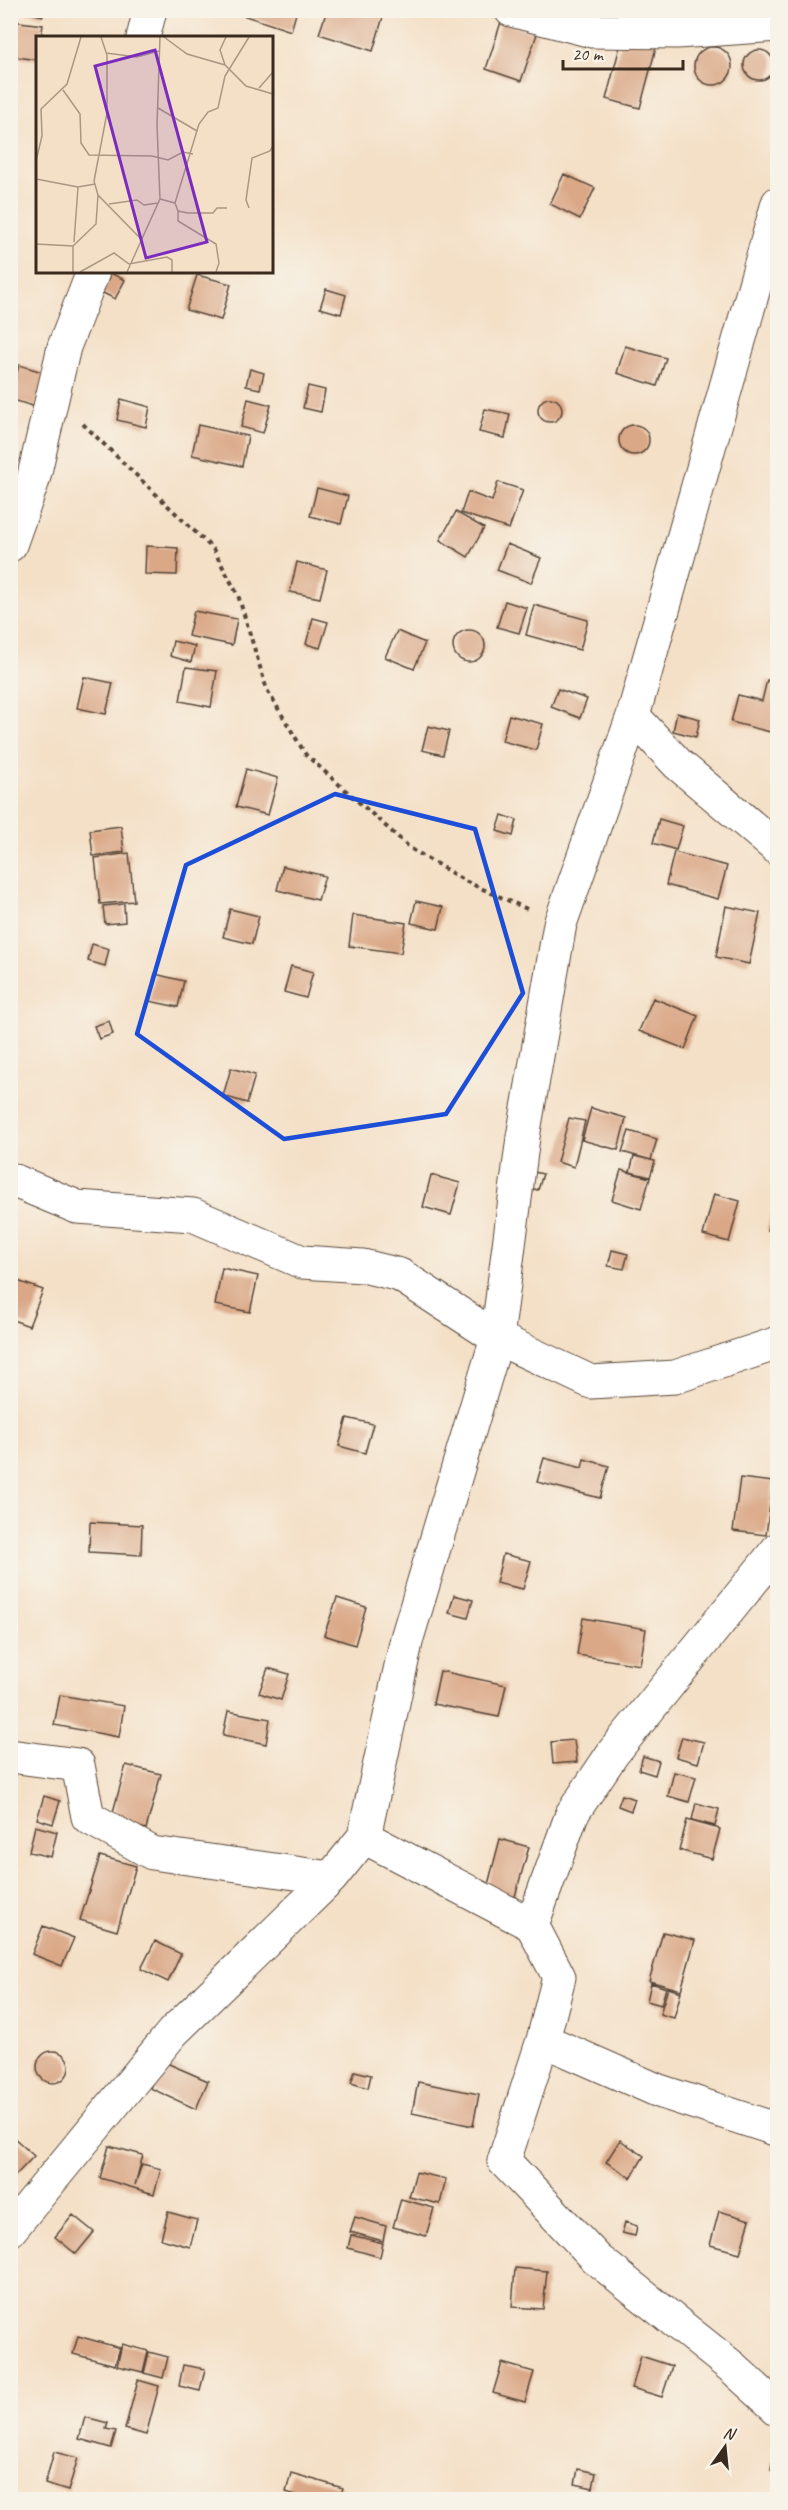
<svg xmlns="http://www.w3.org/2000/svg" width="788" height="2510" font-family="Caveat,sans-serif">
  <style>
    .building { fill: #daa887 }
    .lines { fill: none; stroke-linecap: round; stroke-linejoin: round }
    .minor-casing { stroke: #574537; stroke-width: 35 }
    .path { stroke: #574537; stroke-width: 4; stroke-dasharray: 4.5 4.5; stroke-linecap: butt }
    .minor { stroke: #fff; stroke-width: 33 }
    .marked { fill: none; stroke: #1d4ed8; stroke-width: 4.5; stroke-linejoin: round }
    .inset-road { fill: none; stroke: #aa9783; stroke-width: 1.5 }
    .view { fill: #7b2cbf; fill-opacity: 0.15; stroke: #7b2cbf; stroke-width: 3 }
    .inset-edge { fill: none; stroke: #3b2a1e; stroke-width: 3 }
  </style>
  <rect width="100%" height="100%" fill="#f7f3e8"/>
  <filter id="ink" filterUnits="userSpaceOnUse"><feTurbulence type="fractalNoise" baseFrequency=".0167" numOctaves="2"/><feDisplacementMap in="SourceGraphic" scale="12" xChannelSelector="R" yChannelSelector="G"/><feConvolveMatrix kernelMatrix="1 2 1 2 8 2 1 2 1" color-interpolation-filters="sRGB"/></filter>
  <filter id="wash" filterUnits="userSpaceOnUse"><feTurbulence type="fractalNoise" baseFrequency=".008" numOctaves="4" result="noise"/><feDisplacementMap in="SourceGraphic" scale="24" xChannelSelector="R" yChannelSelector="G"/><feGaussianBlur stdDeviation="1.35" result="paint"/><feColorMatrix in="noise" values="0 0 0 0 0 0 0 0 0 0 0 0 0 0 0 0 0 1.4 0 .05"/><feComposite in="paint" operator="in"/></filter>
  <g filter="url(#wash)">
    <rect width="100%" height="100%" fill="#f4e0c7"/>
    <g id="blocks">
      <path class="building" d="M 19,10 L 44,10 L 43,16 Z
        M 227,10 L 297,10 L 291,31 Z
        M 327,10 L 355,14 L 356,10 L 385,10 L 373,51 L 319,34 Z
        M 11,21 L 43,25 L 41,38 L 38,38 L 37,60 L 10,56 Z
        M 501,22 L 537,34 L 521,81 L 486,69 Z
        M 623,35 L 657,44 L 640,108 L 606,99 Z
        M694 66a19 19 0 1 1 38 0a19 19 0 1 1-38 0Z
        M744 65a15 15 0 1 1 30 0a15 15 0 1 1-30 0Z
        M 564,174 L 595,188 L 580,219 L 550,204 Z
        M 108,272 L 125,280 L 115,299 L 97,290 Z
        M 197,275 L 231,284 L 221,320 L 186,310 Z
        M 326,289 L 346,295 L 341,314 L 320,308 Z
        M 625,346 L 666,358 L 657,386 L 617,373 Z
        M 19,365 L 46,373 L 36,407 L 10,399 Z
        M 250,369 L 264,373 L 260,389 L 246,386 Z
        M 308,386 L 325,390 L 321,412 L 303,408 Z
        M538 410a12 12 0 1 1 24 0a12 12 0 1 1-24 0Z
        M 121,399 L 150,407 L 146,427 L 117,420 Z
        M 248,399 L 271,405 L 263,433 L 241,427 Z
        M 485,409 L 510,414 L 505,438 L 479,432 Z
        M 198,425 L 248,436 L 242,466 L 192,455 Z
        M619 440a15 15 0 1 1 30 0a15 15 0 1 1-30 0Z
        M 498,482 L 523,490 L 509,529 L 461,513 L 468,492 L 492,501 Z
        M 317,488 L 348,496 L 341,524 L 310,516 Z
        M 456,512 L 484,528 L 468,557 L 440,540 Z
        M 507,544 L 541,558 L 531,583 L 497,570 Z
        M 146,546 L 178,548 L 177,575 L 145,574 Z
        M 297,562 L 327,570 L 320,598 L 290,592 Z
        M 505,601 L 527,608 L 519,633 L 497,627 Z
        M 534,605 L 588,620 L 580,650 L 526,635 Z
        M 194,611 L 237,619 L 232,645 L 188,636 Z
        M 313,618 L 328,622 L 320,648 L 306,644 Z
        M453 646a16 16 0 1 1 32 0a16 16 0 1 1-32 0Z
        M 397,631 L 425,643 L 414,669 L 385,657 Z
        M 173,641 L 195,646 L 191,662 L 170,656 Z
        M 186,667 L 217,671 L 211,707 L 180,701 Z
        M 84,677 L 113,683 L 106,714 L 77,708 Z
        M 767,680 L 778,683 L 778,734 L 731,722 L 738,695 L 762,701 Z
        M 558,689 L 587,699 L 580,718 L 551,707 Z
        M 677,713 L 700,719 L 696,737 L 673,731 Z
        M 509,715 L 543,724 L 536,750 L 502,741 Z
        M 428,726 L 449,731 L 443,755 L 422,750 Z
        M 246,769 L 278,778 L 268,815 L 236,807 Z
        M 502,815 L 517,820 L 513,836 L 497,831 Z
        M 659,819 L 683,826 L 676,850 L 653,843 Z
        M 121,826 L 124,852 L 93,856 L 90,830 Z
        M 674,852 L 727,866 L 718,899 L 666,885 Z
        M 129,853 L 134,901 L 100,904 L 95,858 Z
        M 283,866 L 325,876 L 318,900 L 277,890 Z
        M 416,901 L 443,907 L 438,929 L 411,923 Z
        M 124,904 L 125,922 L 105,924 L 103,906 Z
        M 726,906 L 760,913 L 749,964 L 716,957 Z
        M 230,909 L 259,916 L 252,944 L 223,937 Z
        M 353,915 L 406,923 L 401,953 L 349,946 Z
        M 92,944 L 109,949 L 105,966 L 88,961 Z
        M 291,966 L 313,972 L 306,998 L 284,992 Z
        M 155,974 L 184,981 L 178,1007 L 149,1001 Z
        M 653,998 L 698,1016 L 685,1049 L 639,1031 Z
        M 109,1021 L 113,1034 L 99,1039 L 94,1026 Z
        M 231,1068 L 255,1075 L 247,1103 L 223,1096 Z
        M 591,1108 L 626,1118 L 618,1150 L 582,1140 Z
        M 569,1118 L 585,1121 L 574,1167 L 557,1162 Z
        M 629,1131 L 657,1139 L 651,1160 L 622,1152 Z
        M 634,1156 L 655,1161 L 650,1177 L 630,1172 Z
        M 621,1170 L 650,1178 L 641,1209 L 612,1200 Z
        M 530,1171 L 543,1174 L 538,1190 L 526,1187 Z
        M 431,1175 L 460,1183 L 451,1215 L 423,1207 Z
        M 714,1194 L 740,1201 L 729,1242 L 703,1235 Z
        M 773,1208 L 778,1210 L 778,1232 L 767,1230 Z
        M 612,1250 L 628,1254 L 624,1269 L 608,1266 Z
        M 222,1268 L 258,1276 L 250,1312 L 215,1305 Z
        M 15,1280 L 43,1290 L 29,1326 L 10,1319 L 10,1292 Z
        M 347,1418 L 373,1424 L 365,1453 L 339,1446 Z
        M 544,1458 L 582,1468 L 584,1459 L 609,1466 L 600,1498 L 537,1482 Z
        M 740,1478 L 773,1482 L 766,1535 L 733,1531 Z
        M 90,1522 L 142,1525 L 141,1555 L 89,1552 Z
        M 503,1554 L 531,1561 L 523,1589 L 496,1583 Z
        M 454,1595 L 473,1600 L 468,1618 L 449,1613 Z
        M 337,1598 L 366,1607 L 355,1645 L 324,1635 Z
        M 583,1618 L 646,1629 L 640,1665 L 577,1655 Z
        M 268,1668 L 289,1674 L 281,1700 L 259,1693 Z
        M 440,1671 L 506,1685 L 499,1717 L 433,1704 Z
        M 60,1695 L 124,1706 L 119,1737 L 54,1725 Z
        M 228,1711 L 270,1719 L 266,1744 L 223,1735 Z
        M 682,1737 L 704,1742 L 698,1763 L 676,1757 Z
        M 574,1740 L 577,1762 L 553,1764 L 551,1742 Z
        M 643,1756 L 659,1761 L 655,1775 L 639,1770 Z
        M 126,1765 L 161,1774 L 146,1829 L 111,1819 Z
        M 674,1772 L 696,1777 L 689,1802 L 668,1796 Z
        M 622,1795 L 635,1799 L 631,1811 L 618,1806 Z
        M 44,1796 L 60,1801 L 53,1824 L 37,1819 Z
        M 696,1803 L 719,1809 L 715,1826 L 692,1820 Z
        M 687,1820 L 720,1829 L 712,1859 L 679,1850 Z
        M 35,1826 L 57,1832 L 51,1857 L 29,1852 Z
        M 500,1839 L 529,1847 L 514,1900 L 486,1892 Z
        M 100,1856 L 136,1866 L 117,1931 L 80,1920 Z
        M 43,1926 L 74,1938 L 62,1966 L 32,1954 Z
        M 663,1932 L 695,1940 L 681,1990 L 649,1981 Z
        M 155,1941 L 181,1954 L 168,1982 L 141,1969 Z
        M 651,1983 L 666,1988 L 661,2005 L 647,2001 Z
        M 668,1988 L 681,1992 L 674,2018 L 660,2014 Z
        M37 2067a16 16 0 1 1 32 0a16 16 0 1 1-32 0Z
        M 162,2061 L 208,2081 L 196,2109 L 150,2088 Z
        M 355,2071 L 371,2075 L 368,2088 L 351,2083 Z
        M 418,2082 L 479,2094 L 473,2126 L 412,2113 Z
        M 10,2134 L 34,2156 L 13,2178 L 10,2175 Z
        M 620,2140 L 644,2156 L 631,2178 L 606,2162 Z
        M 109,2146 L 143,2155 L 135,2185 L 142,2164 L 161,2169 L 154,2194 L 100,2178 Z
        M 416,2172 L 446,2179 L 440,2204 L 409,2197 Z
        M 401,2199 L 434,2208 L 426,2236 L 393,2227 Z
        M 719,2211 L 750,2220 L 740,2253 L 710,2245 Z
        M 168,2212 L 197,2220 L 190,2247 L 161,2239 Z
        M 73,2215 L 94,2232 L 76,2254 L 55,2237 Z
        M 355,2217 L 386,2226 L 383,2241 L 350,2232 Z
        M 625,2222 L 637,2226 L 635,2236 L 622,2233 Z
        M 351,2235 L 383,2243 L 380,2257 L 348,2248 Z
        M 515,2268 L 547,2271 L 543,2309 L 512,2307 Z
        M 78,2336 L 120,2348 L 115,2365 L 73,2354 Z
        M 122,2344 L 148,2351 L 143,2372 L 117,2366 Z
        M 149,2352 L 168,2357 L 163,2378 L 144,2373 Z
        M 641,2356 L 672,2366 L 662,2397 L 632,2388 Z
        M 502,2363 L 534,2372 L 525,2402 L 493,2393 Z
        M 183,2365 L 205,2369 L 200,2391 L 179,2386 Z
        M 138,2380 L 159,2386 L 146,2435 L 125,2429 Z
        M 85,2417 L 108,2423 L 106,2429 L 116,2431 L 111,2448 L 79,2439 Z
        M 776,2444 L 778,2444 L 778,2471 L 771,2470 Z
        M 54,2452 L 78,2458 L 68,2491 L 45,2484 Z
        M 578,2469 L 596,2473 L 593,2488 L 575,2484 Z
        M 291,2473 L 343,2488 L 339,2500 L 311,2500 L 286,2492 Z"/>
    </g>
  </g>
  <g filter="url(#ink)">
    <use href="#blocks" fill-opacity="0" stroke="#574537" stroke-width="1.5"/>
    <g class="lines">
      <g class="minor-casing">
        <path id="minor" d="M 511,10 L 592,31 L 677,32 L 778,25
          M 143,38 L 150,10
          M 10,545 L 33,480 L 64,347 L 93,272
          M 633,716 L 678,764 L 778,849
          M 10,1179 L 77,1207 L 193,1215 L 302,1262 L 363,1266 L 400,1275 L 497,1338 L 591,1382 L 675,1377 L 778,1343
          M 10,1756 L 78,1765 L 88,1817 L 152,1853 L 331,1878
          M 364,1837 L 407,1638 L 497,1338 L 523,1137 L 560,924 L 633,716 L 778,203
          M 532,1925 L 559,1977 L 543,2040 L 659,2091 L 778,2130
          M 543,2040 L 504,2161 L 598,2260 L 732,2367 L 778,2409
          M 10,2230 L 173,2032 L 331,1878 L 364,1837 L 532,1925 L 572,1814 L 613,1753 L 778,1549"/>
      </g>
      <path class="path" d="M 83,424 L 213,549 L 238,595 L 267,690 L 306,755 L 410,848 L 465,881 L 527,909"/>
      <use href="#minor" class="minor"/>
    </g>
  </g>
  <path class="marked" d="M 335,794 L 475,829 L 523,993 L 446,1114 L 284,1139 L 137,1034 L 186,865 Z"/>
  <g transform="translate(36 36)">
    <rect width="237" height="237" fill="#f4e0c7"/>
    <path class="inset-road" d="M 65,1 L 71,19 L 71,77 L 58,145 L 62,159 L 104,202M 124,1 L 121,89 L 124,163M 128,1 L 151,18 L 189,29 L 210,50 L 237,58M 70,17 L 101,21 L 123,15M 189,29 L 184,14 L 190,1M 223,52 L 237,36M 27,54 L 44,78 L 45,107 L 53,119 L 116,120 L 132,124 L 147,116 L 157,118M 122,72 L 161,95M 0,125 L 6,100 L 5,73 L 31,48 L 45,1M 0,143 L 42,151 L 59,148M 139,167 L 142,175 L 152,177 L 177,177 L 181,172 L 191,172M 73,168 L 101,164 L 108,169 L 122,167M 213,172 L 210,164 L 216,122 L 234,115 L 237,110M 142,175 L 142,185 L 180,208 L 183,227 L 180,236M 38,206 L 42,151M 0,208 L 37,210 L 37,236M 37,210 L 60,188 L 62,159M 44,236 L 78,217 L 93,228 L 131,221 L 136,224 L 136,236M 91,236 L 124,163 L 139,167 L 163,88 L 172,76 L 182,72 L 189,40 L 213,1"/>
    <path class="view" d="M 119,14 L 171,206 L 110,222 L 59,30 Z"/>
    <rect width="237" height="237" class="inset-edge"/>
  </g>
  <rect width="788" height="2510" fill="none" stroke="#f7f3e8" stroke-width="36"/>
  <g transform="translate(725 2447) rotate(15)" stroke="#f7f3e8" stroke-width="4.5" paint-order="stroke">
  <path d="M0-4.5L10 22L0 15L-10 22Z" fill="#3b2a1e"/>
  <text y="-9" font-size="16" font-weight="bold" text-anchor="middle" fill="#3b2a1e">N</text>
  </g>
  <path d="M563 60v9h120v-9" fill="none" stroke="#3b2a1e" stroke-width="3"/>
  <text x="572" y="60" font-size="18" fill="#3b2a1e" stroke="#f7f3e8" stroke-width="4.5" paint-order="stroke">20 m</text>
</svg>
